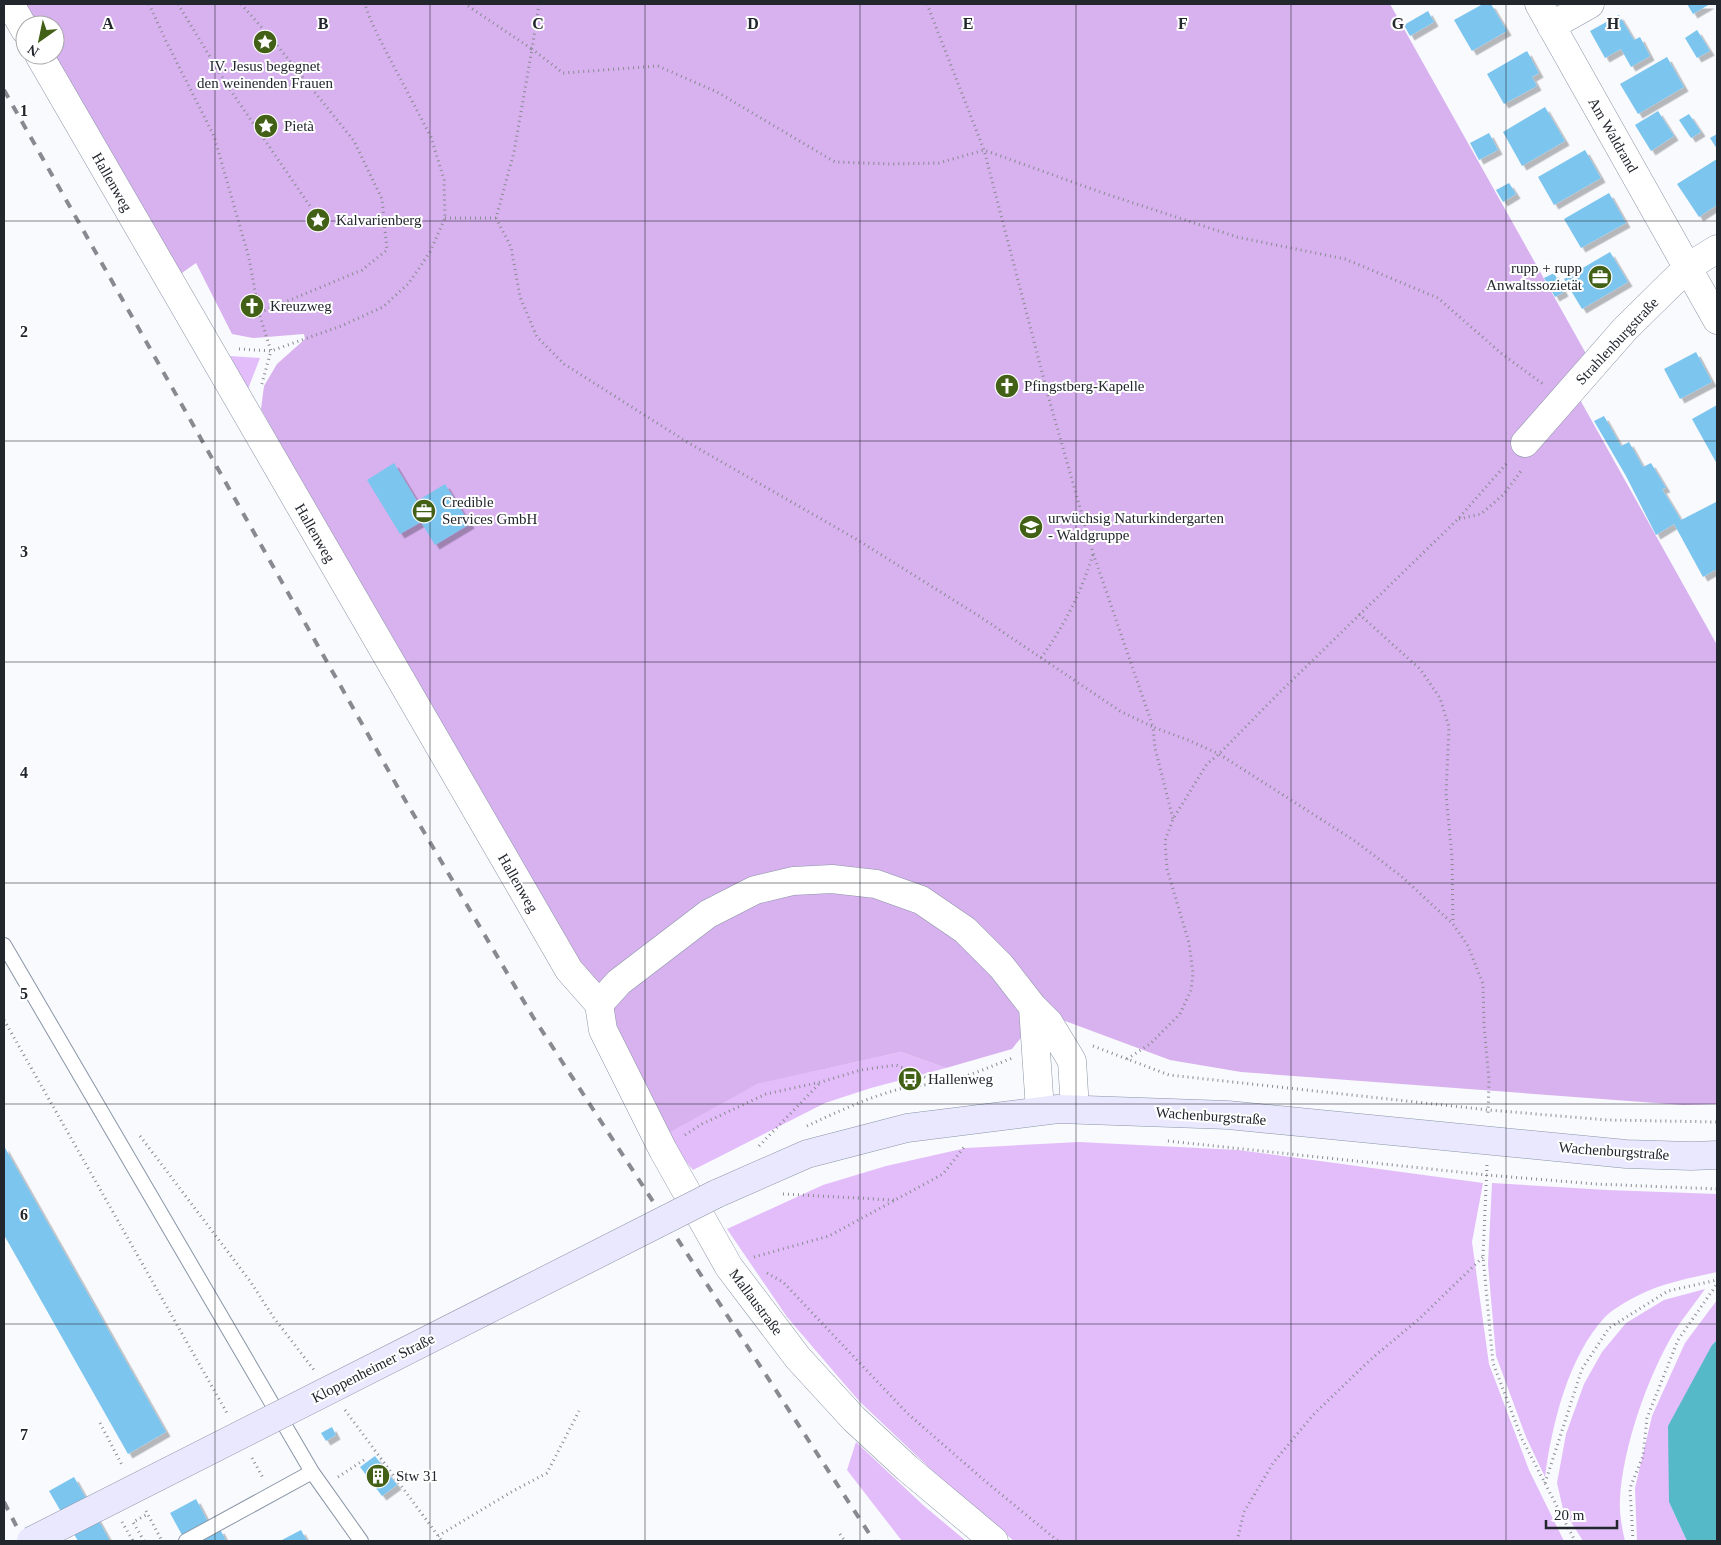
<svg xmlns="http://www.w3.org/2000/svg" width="1721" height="1545" font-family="'Times New Roman',serif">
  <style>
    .green { fill: #e3bdfa }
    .forest { fill: #d8b1ef }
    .water { fill: #56b9c8 }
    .building { fill: #7cc5ef; filter: url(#shadow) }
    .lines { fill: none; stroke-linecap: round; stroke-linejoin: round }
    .service-casing { stroke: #8a95a6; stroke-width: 16 }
    .minor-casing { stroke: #8a95a6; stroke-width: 29 }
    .tertiary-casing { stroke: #8a95a6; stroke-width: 29 }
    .secondary-casing { stroke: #8a95a6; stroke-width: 29 }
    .path { stroke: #888b91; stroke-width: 3; stroke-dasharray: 1 4; stroke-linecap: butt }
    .service { stroke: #fff; stroke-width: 14 }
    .minor { stroke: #fff; stroke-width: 28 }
    .tertiary { stroke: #fff; stroke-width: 28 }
    .secondary { stroke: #e9e8fe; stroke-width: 28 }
    .rail { stroke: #878a90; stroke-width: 4; stroke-dasharray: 9 9; stroke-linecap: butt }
    .secondary-bridge-casing { stroke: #8a95a6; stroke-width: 29; stroke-linecap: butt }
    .secondary-bridge { stroke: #e9e8fe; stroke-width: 28 }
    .grid { fill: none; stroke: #22262d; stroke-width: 1; stroke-opacity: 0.55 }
    .labels { text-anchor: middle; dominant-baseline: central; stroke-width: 4; stroke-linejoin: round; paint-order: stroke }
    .poi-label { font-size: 15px; fill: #22262d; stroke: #fff; text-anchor: start }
    .street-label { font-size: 15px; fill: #22262d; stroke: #fff }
    .grid-label { font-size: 16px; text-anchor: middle; font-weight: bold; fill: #22262d; stroke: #fff; stroke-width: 4; stroke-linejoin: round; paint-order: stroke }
  </style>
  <defs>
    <filter id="shadow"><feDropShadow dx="4.5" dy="4.5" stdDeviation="0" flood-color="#0004"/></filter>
  </defs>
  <rect width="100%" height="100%" fill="#f8fafe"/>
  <path class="green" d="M 230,356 L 260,358 L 248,389 Z
    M 901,1052 L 946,1068 L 871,1088 L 825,1103 L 693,1170 L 664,1136 L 756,1084 Z
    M 1079,1142 L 1238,1150 L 1483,1183 L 1472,1242 L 1489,1364 L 1529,1470 L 1564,1541 L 1014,1541 L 959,1496 L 859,1401 L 787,1317 L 727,1229 L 823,1185 L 886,1166 L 966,1148 Z
    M 1492,1183 L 1607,1190 L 1717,1194 L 1717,1272 C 1690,1278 1662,1283 1637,1296 C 1627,1301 1613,1309 1605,1317 C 1568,1357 1552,1424 1545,1477 L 1526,1437 L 1496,1356 L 1488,1264 Z
    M 1705,1289 C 1696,1302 1685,1315 1676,1329 C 1648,1375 1623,1446 1620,1499 C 1619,1512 1622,1529 1625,1541 L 1583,1541 L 1563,1509 L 1557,1483 L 1566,1434 L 1584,1384 L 1602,1352 L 1626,1323 L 1664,1300 Z
    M 1717,1300 L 1717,1340 L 1712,1345 L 1669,1502 L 1687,1541 L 1637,1541 L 1635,1488 L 1652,1416 L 1685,1343 Z
    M 856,1442 L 923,1505 L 966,1541 L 902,1541 L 847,1470 Z"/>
  <path class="forest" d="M 21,4 L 1390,4 L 1589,359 L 1569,380 L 1717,645 L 1717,1104 L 1683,1105 L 1241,1072 L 1170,1060 L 1041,1012 L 1012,1049 L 946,1068 L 901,1052 L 757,1084 L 664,1136 L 261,409 L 264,386 L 277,364 L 305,339 L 304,334 L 253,338 L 232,334 L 196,263 L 179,275 L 51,55 L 55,55 L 55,25 L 33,25 Z"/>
  <path class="water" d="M 1717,1340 L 1717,1541 L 1687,1541 L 1669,1502 L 1668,1426 L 1712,1345 Z"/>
  <path class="building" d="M 1483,4 L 1491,4 L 1507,31 L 1472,51 L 1454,20 Z
    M 1687,4 L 1710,4 L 1693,14 Z
    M 1428,11 L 1434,22 L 1410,36 L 1404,25 Z
    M 1619,15 L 1634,40 L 1640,37 L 1650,56 L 1631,67 L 1621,49 L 1605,58 L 1590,31 Z
    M 1697,30 L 1710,51 L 1697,58 L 1685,38 Z
    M 1527,51 L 1539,73 L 1532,77 L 1537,86 L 1504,104 L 1487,74 Z
    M 1667,57 L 1684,87 L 1638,114 L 1620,84 Z
    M 1545,107 L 1565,141 L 1522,166 L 1503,132 Z
    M 1658,111 L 1674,136 L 1651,151 L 1635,125 Z
    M 1689,114 L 1701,132 L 1691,138 L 1679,120 Z
    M 1489,133 L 1498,150 L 1479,160 L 1470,143 Z
    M 1717,134 L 1717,149 L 1710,138 Z
    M 1585,150 L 1601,178 L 1554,205 L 1538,177 Z
    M 1717,159 L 1717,205 L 1699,217 L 1677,184 Z
    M 1509,183 L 1516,194 L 1503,202 L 1496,190 Z
    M 1609,193 L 1626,223 L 1581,248 L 1564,219 Z
    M 1610,252 L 1628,282 L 1582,309 L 1564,279 Z
    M 1554,273 L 1564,292 L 1555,297 L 1544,278 Z
    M 1696,352 L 1712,382 L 1680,399 L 1664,369 Z
    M 1012,381 L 1014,387 L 1004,392 L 1001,390 L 1000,388 L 1001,385 Z
    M 1717,405 L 1717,464 L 1692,419 Z
    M 1604,416 L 1621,446 L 1629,442 L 1643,467 L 1651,463 L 1666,488 L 1662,489 L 1681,520 L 1716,502 L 1717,504 L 1717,569 L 1703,577 L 1674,524 L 1656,535 L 1626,476 L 1594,421 Z
    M 394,463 L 417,501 L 445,484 L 470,524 L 435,545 L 421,522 L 400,534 L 367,480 Z
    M 4,1146 L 166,1432 L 128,1454 L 4,1235 Z
    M 332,1427 L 336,1435 L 326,1441 L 321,1433 Z
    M 375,1456 L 397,1485 L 382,1496 L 360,1467 Z
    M 74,1477 L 110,1541 L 78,1541 L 49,1491 Z
    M 196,1499 L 208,1522 L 182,1535 L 170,1513 Z
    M 220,1529 L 226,1541 L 198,1541 Z
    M 301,1530 L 307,1541 L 280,1541 Z"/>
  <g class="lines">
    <g class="service-casing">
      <path id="service" d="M 4,945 L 312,1472 L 361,1541
        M 186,1541 L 312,1472"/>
    </g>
    <g class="minor-casing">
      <path id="minor" d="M 10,4 L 25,30
        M 1539,4 L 1717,320
        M 1551,26 L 1590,4
        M 39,55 L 569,970 L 599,1004
        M 1525,443 L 1625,329 L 1688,267 L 1717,249"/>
    </g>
    <g class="tertiary-casing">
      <path id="tertiary" d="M 1033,1007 L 1040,1110
        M 994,1541 L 907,1468 L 854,1419 L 798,1358 L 729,1267 L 663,1150 L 603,1030 L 599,1004 L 619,982 L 708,914 L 755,890 L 793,881 L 832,879 L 876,884 L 921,900 L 965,930 L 1001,966 L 1033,1007 L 1049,1023 L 1072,1061 L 1075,1109"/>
    </g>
    <g class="secondary-casing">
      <path id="secondary" d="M 716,1194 L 807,1154 L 907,1128 L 1058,1109 L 1228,1115 L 1626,1154 L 1691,1156 L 1717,1155"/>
    </g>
    <path class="path" d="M 149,4 L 166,41 L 214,136 L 249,258 L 259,313
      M 178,4 L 229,88 L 312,209
      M 241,4 L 272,39 L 354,141 L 382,199 L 387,250 L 362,270 L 259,313 L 271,351 L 261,387
      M 539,4 L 532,49 L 563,73 L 658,66 L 717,92 L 835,162 L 891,164 L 939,163 L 984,150 L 1103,193 L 1237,237 L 1345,259 L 1438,298 L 1502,354 L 1543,384
      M 927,4 L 984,150 L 1049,399 L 1093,553 L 1153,727 L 1188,740 L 1219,754 L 1355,841 L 1401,876 L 1453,924 L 1468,946 L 1483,984 L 1484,1025 L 1489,1080 L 1488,1114
      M 445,218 L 496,218 L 514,152 L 532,49 L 465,4
      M 496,218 L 511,247 L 520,297 L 537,337 L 564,364 L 687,442 L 856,539 L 979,616 L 1120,711 L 1153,727 L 1155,748 L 1173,819
      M 239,349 L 271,351 L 341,326 L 383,307 L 409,283 L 430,252 L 445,218 L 444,180 L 431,137 L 379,38 L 369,16 L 365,4
      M 1459,519 L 1481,514 L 1504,494 L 1521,471 L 1522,468
      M 1359,614 L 1420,669 L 1440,698 L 1449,727 L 1446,794 L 1452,858 L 1453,924
      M 1041,658 C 1064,626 1081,593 1093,554
      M 4,1020 L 227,1413
      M 1093,1046 L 1169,1075 L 1489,1110 L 1607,1120 L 1717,1122
      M 1127,1059 L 1150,1044 L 1180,1014 L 1191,990 L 1193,973 L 1189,943 L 1167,869 L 1165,841 L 1173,819 L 1207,764 L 1219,754 L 1277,695 L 1458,519 L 1508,462
      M 807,1126 C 839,1111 873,1095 908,1087 C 918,1085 929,1085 939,1083 C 964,1078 988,1068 1012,1058
      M 685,1135 L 702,1124 L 766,1094 L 821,1082 L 861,1070 L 896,1065 L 939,1083
      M 140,1136 L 250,1281 L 274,1318 L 314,1370
      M 1168,1141 L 1487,1175 L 1596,1184 L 1717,1189
      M 759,1146 L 821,1082
      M 1487,1165 L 1483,1256 L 1493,1363 L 1522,1439 L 1575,1541
      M 783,1194 L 894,1200
      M 754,1257 L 829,1236 L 943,1174 L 965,1146
      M 767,1273 L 783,1282 L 907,1413 L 985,1481 L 1058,1541
      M 345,1410 L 442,1541
      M 100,1423 L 122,1465
      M 252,1458 L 263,1478
      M 338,1477 L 367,1458
      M 1545,1483 L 1582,1369 L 1609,1328 L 1668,1291 L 1717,1280
      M 146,1511 L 162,1541
      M 122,1522 L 133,1541
      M 840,1534 L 845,1541
      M 438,1536 L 513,1491 L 547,1473 L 579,1411
      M 144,1541 L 133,1522 L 148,1514
      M 1237,1541 L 1244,1512 L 1273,1463 L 1313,1415 L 1370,1360 L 1419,1319 L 1483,1257
      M 1633,1541 L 1630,1488 L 1643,1456 L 1647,1418 L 1678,1340 L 1717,1284"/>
    <use href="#service" class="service"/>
    <use href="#minor" class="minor"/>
    <use href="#tertiary" class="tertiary"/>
    <use href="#secondary" class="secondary"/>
    <path class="rail" d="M 4,90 L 405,800 L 533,1017 L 874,1541
      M 4,1502 L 24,1541"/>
    <g class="secondary-bridge-casing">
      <path id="secondary-bridge" d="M 31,1541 L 716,1194"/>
    </g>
    <use href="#secondary-bridge" class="secondary-bridge"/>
  </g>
  <path class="grid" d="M 215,4 L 215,1541M 430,4 L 430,1541M 645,4 L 645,1541M 860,4 L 860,1541M 1076,4 L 1076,1541M 1291,4 L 1291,1541M 1506,4 L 1506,1541M 4,221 L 1717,221M 4,441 L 1717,441M 4,662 L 1717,662M 4,883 L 1717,883M 4,1104 L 1717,1104M 4,1324 L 1717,1324"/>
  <defs>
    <g id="sight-disc" transform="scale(1.25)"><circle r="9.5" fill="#426116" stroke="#fff"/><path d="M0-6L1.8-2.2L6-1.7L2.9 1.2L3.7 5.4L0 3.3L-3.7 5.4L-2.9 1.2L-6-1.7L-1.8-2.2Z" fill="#fff"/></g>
    <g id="office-disc" transform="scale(1.25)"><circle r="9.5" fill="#426116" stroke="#fff"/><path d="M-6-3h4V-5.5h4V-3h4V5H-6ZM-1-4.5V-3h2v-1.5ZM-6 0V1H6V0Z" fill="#fff"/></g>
    <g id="church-disc" transform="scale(1.25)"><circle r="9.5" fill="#426116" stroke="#fff"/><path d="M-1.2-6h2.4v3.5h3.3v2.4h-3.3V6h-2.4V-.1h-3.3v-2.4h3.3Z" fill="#fff"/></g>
    <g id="school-disc" transform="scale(1.25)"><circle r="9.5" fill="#426116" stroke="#fff"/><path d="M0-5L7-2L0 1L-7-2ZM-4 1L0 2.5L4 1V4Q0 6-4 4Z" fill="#fff"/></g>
    <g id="bus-disc" transform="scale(1.25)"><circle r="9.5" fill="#426116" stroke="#fff"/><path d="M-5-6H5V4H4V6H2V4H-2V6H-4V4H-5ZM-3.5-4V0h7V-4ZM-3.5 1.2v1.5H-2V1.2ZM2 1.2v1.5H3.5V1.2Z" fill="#fff"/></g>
    <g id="building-disc" transform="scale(1.25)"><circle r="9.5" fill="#426116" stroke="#fff"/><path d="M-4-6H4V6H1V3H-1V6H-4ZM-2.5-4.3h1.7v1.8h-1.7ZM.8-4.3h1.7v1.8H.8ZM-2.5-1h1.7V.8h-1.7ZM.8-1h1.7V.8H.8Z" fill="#fff"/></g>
  </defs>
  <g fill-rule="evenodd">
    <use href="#sight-disc" x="265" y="42"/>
    <use href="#sight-disc" x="266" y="126"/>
    <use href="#sight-disc" x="318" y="220"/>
    <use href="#office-disc" x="1600" y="277"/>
    <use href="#church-disc" x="252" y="306"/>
    <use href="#church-disc" x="1007" y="386"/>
    <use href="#office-disc" x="424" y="511"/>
    <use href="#school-disc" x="1031" y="527"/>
    <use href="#bus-disc" x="910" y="1079"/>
    <use href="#building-disc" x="378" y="1476"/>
  </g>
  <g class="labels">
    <g class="poi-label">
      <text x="265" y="66" text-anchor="middle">IV. Jesus begegnet<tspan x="265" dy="17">den weinenden Frauen</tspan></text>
      <text x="284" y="126">Pietà</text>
      <text x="336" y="220">Kalvarienberg</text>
      <text x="1582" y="268" text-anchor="end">rupp + rupp<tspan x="1582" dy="17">Anwaltssozietät</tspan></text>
      <text x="270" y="306">Kreuzweg</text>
      <text x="1024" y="386">Pfingstberg-Kapelle</text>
      <text x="442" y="502">Credible<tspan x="442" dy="17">Services GmbH</tspan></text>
      <text x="1048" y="518">urwüchsig Naturkindergarten<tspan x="1048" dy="17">- Waldgruppe</tspan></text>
      <text x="928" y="1079">Hallenweg</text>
      <text x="396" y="1476">Stw 31</text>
    </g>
    <g class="street-label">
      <text transform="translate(1613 135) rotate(60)">Am Waldrand</text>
      <text transform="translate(112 182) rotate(60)">Hallenweg</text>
      <text transform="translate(1617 341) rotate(-47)">Strahlenburgstraße</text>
      <text transform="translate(315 533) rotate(60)">Hallenweg</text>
      <text transform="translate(518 883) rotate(60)">Hallenweg</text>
      <text transform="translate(1211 1116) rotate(4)">Wachenburgstraße</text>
      <text transform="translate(1614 1151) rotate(4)">Wachenburgstraße</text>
      <text transform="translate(756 1302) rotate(53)">Mallaustraße</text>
      <text transform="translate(373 1368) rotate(-27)">Kloppenheimer Straße</text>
    </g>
  </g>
  <g class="grid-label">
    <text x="108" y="29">A</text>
    <text x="323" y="29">B</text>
    <text x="538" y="29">C</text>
    <text x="753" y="29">D</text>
    <text x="968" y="29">E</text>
    <text x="1183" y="29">F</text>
    <text x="1398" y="29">G</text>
    <text x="1613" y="29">H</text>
    <text x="24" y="116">1</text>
    <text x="24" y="337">2</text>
    <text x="24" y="557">3</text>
    <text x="24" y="778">4</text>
    <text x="24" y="999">5</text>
    <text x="24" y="1220">6</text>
    <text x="24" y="1440">7</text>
  </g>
  <rect width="1721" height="1545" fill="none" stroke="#22262d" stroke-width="10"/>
  <g transform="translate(40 40) rotate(213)"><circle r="24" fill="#ffffff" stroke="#a7a8ab"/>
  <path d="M0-4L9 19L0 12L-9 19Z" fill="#426116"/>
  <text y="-8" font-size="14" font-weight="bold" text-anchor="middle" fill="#22262d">N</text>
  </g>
  <path d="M1546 1520v8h71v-8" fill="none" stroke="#22262d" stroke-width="2.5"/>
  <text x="1554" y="1520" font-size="15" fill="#22262d" stroke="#ffffff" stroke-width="4" paint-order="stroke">20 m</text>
</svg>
